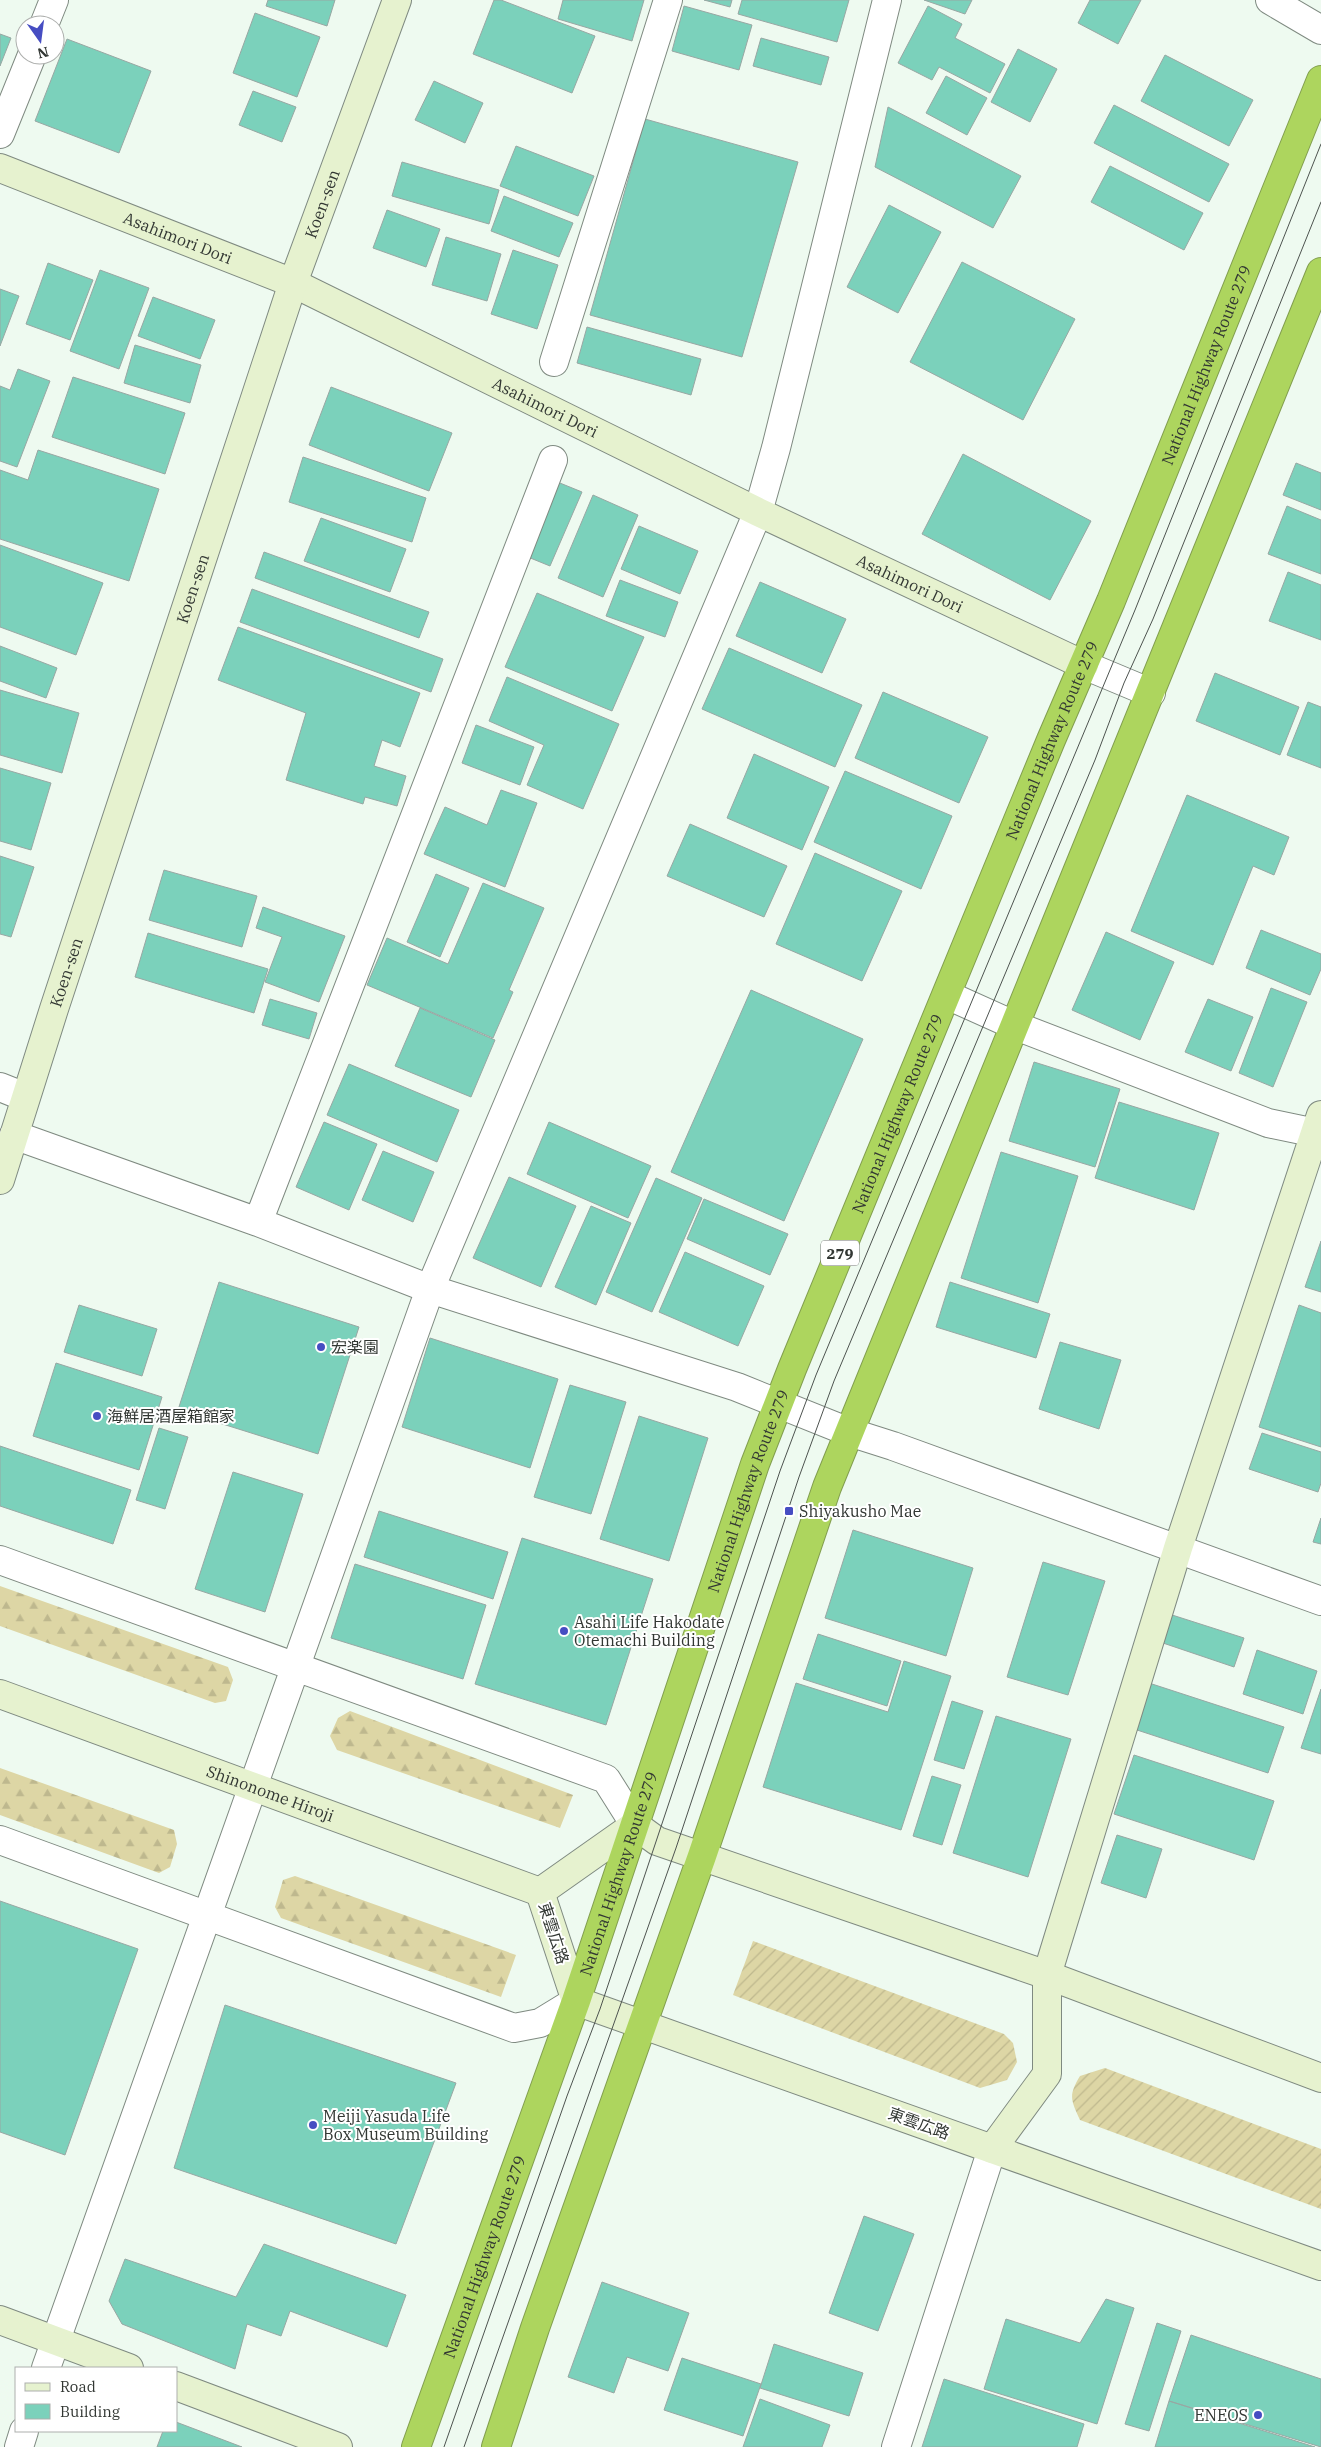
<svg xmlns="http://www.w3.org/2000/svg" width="1321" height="2447" font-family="'IBM Plex Serif','Noto Sans JP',serif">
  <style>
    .forest { fill: url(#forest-firs) }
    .garden { fill: url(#garden-furrows) }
    .building { fill: #7bd1bb; stroke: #98a7a3 }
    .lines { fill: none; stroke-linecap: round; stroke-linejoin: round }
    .street-casing { stroke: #7f8a81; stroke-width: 30 }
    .secondary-casing { stroke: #7f8a81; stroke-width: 30 }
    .highway-casing { stroke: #829e4f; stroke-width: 30 }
    .street { stroke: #fff; stroke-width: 28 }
    .secondary { stroke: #e6f2cf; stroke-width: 28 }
    .highway { stroke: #add55e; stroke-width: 28 }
    .tram { stroke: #4d534f; stroke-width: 1 }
    .poi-dot { fill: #464dc2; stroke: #fff; stroke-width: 2 }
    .labels { text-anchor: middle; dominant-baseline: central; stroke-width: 4; stroke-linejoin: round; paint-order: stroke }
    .shield { fill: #fff; stroke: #707370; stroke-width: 1 }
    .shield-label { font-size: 15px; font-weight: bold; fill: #323733 }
    .street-label { font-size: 16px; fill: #323733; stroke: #fff }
    .poi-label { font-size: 16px; fill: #323733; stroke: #fff; text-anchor: start }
  </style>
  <defs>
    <pattern id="forest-firs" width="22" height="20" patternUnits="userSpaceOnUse" patternTransform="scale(1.25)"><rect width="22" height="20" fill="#ddd6a5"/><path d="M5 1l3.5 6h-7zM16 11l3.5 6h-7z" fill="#beb88e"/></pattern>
    <pattern id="garden-furrows" width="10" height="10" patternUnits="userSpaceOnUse" patternTransform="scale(1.25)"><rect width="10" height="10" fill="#ddd6a5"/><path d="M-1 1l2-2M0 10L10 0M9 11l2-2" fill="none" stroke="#beb88e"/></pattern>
  </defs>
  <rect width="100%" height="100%" fill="#eefaf0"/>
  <path class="forest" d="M 0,1586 L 228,1667 L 233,1680 L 226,1701 L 215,1703 L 0,1626 Z
    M 350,1711 L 573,1795 L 560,1828 L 337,1750 L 330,1736 L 338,1718 Z
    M 0,1768 L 174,1830 L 177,1844 L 170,1867 L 159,1873 L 0,1815 Z
    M 295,1876 L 516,1955 L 501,1997 L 281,1918 L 275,1907 L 283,1880 Z"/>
  <path class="garden" d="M 753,1941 L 1004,2034 L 1013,2043 L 1017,2062 L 1007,2080 L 980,2088 L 733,1995 Z
    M 1105,2068 L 1321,2149 L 1321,2209 L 1080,2120 C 1071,2100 1068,2096 1080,2076 Z"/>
  <path class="building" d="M 268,0 L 335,0 L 327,26 L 266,6 Z
    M 494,0 L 501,0 L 595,36 L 572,93 L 473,54 Z
    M 563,0 L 644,0 L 632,41 L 558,19 Z
    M 704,0 L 732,0 L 730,7 Z
    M 742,0 L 849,0 L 837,42 L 738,14 Z
    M 924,0 L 972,0 L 965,14 Z
    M 1090,0 L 1141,0 L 1118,44 L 1078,23 Z
    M 684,6 L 752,25 L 739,70 L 672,51 Z
    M 928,6 L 962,24 L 955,38 L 1005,64 L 990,93 L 939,67 L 932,80 L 898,63 Z
    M 255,13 L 320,37 L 297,97 L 233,73 Z
    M 0,34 L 11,38 L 0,66 Z
    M 761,38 L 829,57 L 821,85 L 753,66 Z
    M 67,39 L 151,71 L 119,153 L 35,121 Z
    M 1018,49 L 1057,69 L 1030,122 L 991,102 Z
    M 1165,55 L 1253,100 L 1229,146 L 1141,101 Z
    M 946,76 L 987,98 L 967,135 L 926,113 Z
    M 434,81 L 483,103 L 465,143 L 415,120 Z
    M 253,91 L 296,107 L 282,142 L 239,125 Z
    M 1114,105 L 1229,164 L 1209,202 L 1094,143 Z
    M 888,107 L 1021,176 L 993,228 L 875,167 Z
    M 645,119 L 798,162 L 742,357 L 590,315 Z
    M 516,146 L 594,176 L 578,216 L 500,186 Z
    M 402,162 L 499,190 L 489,224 L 392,196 Z
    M 1110,166 L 1203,213 L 1184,250 L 1091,202 Z
    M 504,196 L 573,223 L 559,257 L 491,231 Z
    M 889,205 L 941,232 L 898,313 L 847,287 Z
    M 387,210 L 440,229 L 426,267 L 373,248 Z
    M 446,237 L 501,254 L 487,301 L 432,285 Z
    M 513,250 L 558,265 L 537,329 L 491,314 Z
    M 962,262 L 1075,319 L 1023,420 L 910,362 Z
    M 48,263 L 93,280 L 70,340 L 26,324 Z
    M 100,270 L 149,288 L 119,369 L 70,351 Z
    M 0,289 L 19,296 L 0,346 Z
    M 153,297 L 215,320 L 200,359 L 138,336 Z
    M 587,327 L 701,359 L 691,395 L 577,363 Z
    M 135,345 L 201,365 L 190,403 L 124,383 Z
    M 18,369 L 50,381 L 17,467 L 0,461 L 0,386 L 10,390 Z
    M 73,377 L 185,413 L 165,474 L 52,437 Z
    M 331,387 L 452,433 L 429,491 L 309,445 Z
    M 38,450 L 159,489 L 129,581 L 0,539 L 0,470 L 28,480 Z
    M 963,454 L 1091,521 L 1050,600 L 922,534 Z
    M 303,457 L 426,498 L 412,542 L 289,502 Z
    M 1296,463 L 1321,473 L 1321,510 L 1283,495 Z
    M 555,481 L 582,492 L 550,566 L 523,555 Z
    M 593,495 L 638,515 L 603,597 L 558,578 Z
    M 1287,506 L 1321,520 L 1321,574 L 1268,554 Z
    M 321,518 L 406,549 L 390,592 L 304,561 Z
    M 639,526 L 698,551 L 680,594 L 621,569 Z
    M 0,545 L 103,583 L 76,655 L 0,627 Z
    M 264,552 L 429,612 L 419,638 L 255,578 Z
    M 1288,572 L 1321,585 L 1321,640 L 1269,621 Z
    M 620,580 L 678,602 L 665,637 L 606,616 Z
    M 760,582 L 846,619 L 822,673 L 736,636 Z
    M 252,589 L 443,659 L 431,692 L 240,622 Z
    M 537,593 L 644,637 L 612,711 L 505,667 Z
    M 238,627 L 420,693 L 400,747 L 382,740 L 374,766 L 406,776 L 397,806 L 365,797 L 363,804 L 286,780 L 306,713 L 218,680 Z
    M 0,646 L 57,668 L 46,698 L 0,681 Z
    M 729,648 L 862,705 L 835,767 L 702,709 Z
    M 1215,673 L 1299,707 L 1280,755 L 1196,721 Z
    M 507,677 L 619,724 L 583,809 L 527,785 L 544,745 L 489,721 Z
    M 0,690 L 79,713 L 62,773 L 0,755 Z
    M 883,692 L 988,737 L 959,803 L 855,758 Z
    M 1308,702 L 1321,707 L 1321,768 L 1287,755 Z
    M 476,725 L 534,747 L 520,785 L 462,763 Z
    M 754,754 L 829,787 L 802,850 L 727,818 Z
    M 0,768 L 51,783 L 31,850 L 0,841 Z
    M 845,771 L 952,816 L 921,889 L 814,842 Z
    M 501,790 L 537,803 L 505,887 L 424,854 L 445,807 L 487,825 Z
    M 1187,795 L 1289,837 L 1274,875 L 1253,866 L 1213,965 L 1131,931 Z
    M 690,824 L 787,866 L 764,917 L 667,876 Z
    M 815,853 L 902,891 L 862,981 L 776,944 Z
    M 0,856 L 34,867 L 11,937 L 0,934 Z
    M 164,870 L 257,896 L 242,947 L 149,920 Z
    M 436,874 L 469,888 L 440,957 L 407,942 Z
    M 483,883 L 544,908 L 509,990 L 513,992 L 493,1038 L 367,985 L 387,938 L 448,964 Z
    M 263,907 L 345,936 L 319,1002 L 265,982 L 282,937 L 256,928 Z
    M 1261,930 L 1321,954 L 1321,969 L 1310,995 L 1246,968 Z
    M 1106,932 L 1174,962 L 1140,1040 L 1072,1010 Z
    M 148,933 L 268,969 L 254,1013 L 135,977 Z
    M 1271,988 L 1307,1002 L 1273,1087 L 1239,1073 Z
    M 751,990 L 863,1039 L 784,1221 L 671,1172 Z
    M 270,999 L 317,1013 L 309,1039 L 262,1025 Z
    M 1208,999 L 1253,1017 L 1231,1071 L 1185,1052 Z
    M 420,1008 L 495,1040 L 471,1097 L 395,1066 Z
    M 1034,1062 L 1120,1089 L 1095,1167 L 1009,1141 Z
    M 349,1064 L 459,1110 L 437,1162 L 327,1115 Z
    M 1119,1102 L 1219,1133 L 1194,1210 L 1095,1178 Z
    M 324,1122 L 377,1144 L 349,1210 L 296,1187 Z
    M 549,1122 L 651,1166 L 628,1218 L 527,1174 Z
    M 383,1151 L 434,1172 L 413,1222 L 362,1200 Z
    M 1001,1152 L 1078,1176 L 1038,1303 L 961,1278 Z
    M 509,1177 L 576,1206 L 541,1287 L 473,1258 Z
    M 656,1178 L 702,1198 L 652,1312 L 606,1292 Z
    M 704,1199 L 788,1234 L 770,1275 L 687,1239 Z
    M 591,1206 L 631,1223 L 596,1305 L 555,1287 Z
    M 1321,1241 L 1321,1292 L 1305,1287 Z
    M 685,1252 L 764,1286 L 738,1346 L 659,1312 Z
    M 219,1282 L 359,1327 L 318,1454 L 178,1410 Z
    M 950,1282 L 1050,1314 L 1036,1358 L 936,1327 Z
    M 79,1305 L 157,1329 L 142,1376 L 64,1352 Z
    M 1299,1305 L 1321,1313 L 1321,1447 L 1259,1427 Z
    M 430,1338 L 558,1379 L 530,1468 L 402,1427 Z
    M 1060,1342 L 1121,1360 L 1099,1429 L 1039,1409 Z
    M 56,1363 L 162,1397 L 139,1470 L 33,1436 Z
    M 570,1385 L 626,1402 L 591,1514 L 534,1497 Z
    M 639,1416 L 708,1438 L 669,1561 L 600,1539 Z
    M 159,1428 L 188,1437 L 165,1509 L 136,1500 Z
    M 1262,1433 L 1321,1452 L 1321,1483 L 1318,1492 L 1249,1469 Z
    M 0,1446 L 131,1490 L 113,1544 L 0,1506 Z
    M 233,1472 L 303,1494 L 265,1612 L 195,1589 Z
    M 379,1511 L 508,1552 L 493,1599 L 364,1557 Z
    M 1321,1518 L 1321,1544 L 1313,1542 Z
    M 853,1530 L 973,1568 L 946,1656 L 825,1618 Z
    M 522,1538 L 653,1579 L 606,1725 L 475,1684 Z
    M 1043,1562 L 1105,1581 L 1068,1695 L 1007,1677 Z
    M 355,1564 L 486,1605 L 463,1679 L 331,1638 Z
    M 1169,1614 L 1244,1638 L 1234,1667 L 1160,1642 Z
    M 818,1634 L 901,1661 L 887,1706 L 803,1679 Z
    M 1257,1650 L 1317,1671 L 1303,1714 L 1243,1694 Z
    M 904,1661 L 951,1676 L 901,1830 L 763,1787 L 796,1683 L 888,1712 Z
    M 1149,1683 L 1284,1727 L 1268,1773 L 1134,1729 Z
    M 1321,1689 L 1321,1754 L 1301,1748 Z
    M 952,1701 L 983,1711 L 964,1769 L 934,1760 Z
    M 996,1716 L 1071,1739 L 1028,1877 L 953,1853 Z
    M 1134,1755 L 1274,1801 L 1254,1860 L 1114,1814 Z
    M 932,1776 L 961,1785 L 942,1845 L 913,1836 Z
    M 1117,1835 L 1162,1849 L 1146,1898 L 1101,1883 Z
    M 0,1901 L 138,1949 L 65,2155 L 0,2132 Z
    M 225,2005 L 456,2083 L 396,2244 L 174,2168 Z
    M 864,2216 L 914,2234 L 878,2331 L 829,2313 Z
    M 264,2244 L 406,2295 L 387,2347 L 290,2311 L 281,2336 L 247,2324 L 235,2369 L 122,2324 L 109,2301 L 125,2259 L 236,2297 Z
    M 602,2282 L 689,2313 L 668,2371 L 627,2357 L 614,2393 L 568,2377 Z
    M 1106,2299 L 1134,2308 L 1097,2424 L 984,2389 L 1006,2319 L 1080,2343 Z
    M 1157,2323 L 1181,2331 L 1149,2431 L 1125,2424 Z
    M 1191,2335 L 1321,2379 L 1321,2447 L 1169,2401 Z
    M 774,2344 L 863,2373 L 849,2416 L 760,2388 Z
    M 682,2358 L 761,2384 L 743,2436 L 664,2410 Z
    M 944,2379 L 1084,2424 L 1077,2447 L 922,2447 Z
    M 760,2399 L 830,2425 L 822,2447 L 743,2447 Z
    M 1169,2401 L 1315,2447 L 1155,2447 Z
    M 176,2422 L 242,2447 L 157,2447 L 163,2431 L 176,2431 Z"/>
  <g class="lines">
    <g class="street-casing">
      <path id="street" d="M 1270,0 L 1321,30
        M 44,25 L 54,0
        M 0,134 L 32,55
        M 554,362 L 668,0
        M 1084,665 L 1151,693
        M 947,995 L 1016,1026 L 1268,1123 L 1321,1134
        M 0,1087 L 25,1097
        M 14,1135 L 258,1222 L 430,1289 L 737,1387 L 849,1432 L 893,1446 L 1321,1601
        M 258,1222 L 553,460
        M 0,1560 L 606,1779 L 635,1825
        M 0,1840 L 514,2028 L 540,2023 L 576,2001
        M 46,2368 L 430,1289 L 758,512 L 776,448 L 887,0
        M 19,2447 L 24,2431
        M 896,2447 L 992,2149"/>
    </g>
    <g class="secondary-casing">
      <g id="secondary">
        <path id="s1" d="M 0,168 L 293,283 L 758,512 L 1084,665"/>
        <path id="s2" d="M 0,1180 L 54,1009 L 293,283 L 397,0"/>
        <path id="s3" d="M 0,1694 L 540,1892"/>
        <path d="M 540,1892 L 576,2001 L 1321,2266"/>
        <path d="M 540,1892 L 635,1825 L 657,1841 L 1047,1975 L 1321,2078"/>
        <path d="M 992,2149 L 1047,2074 L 1047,1975 L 1178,1548 L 1321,1115"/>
        <path d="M 0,2320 L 129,2368"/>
        <path d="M 176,2386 L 338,2447"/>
      </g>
    </g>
    <g class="highway-casing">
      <g id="highway">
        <path id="s4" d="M 416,2447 L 576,2001 L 755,1464 L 792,1369 L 1051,740 L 1111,601 L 1321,80"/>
        <path d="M 496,2447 L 535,2328 L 702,1856 L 827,1487 L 1321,272"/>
      </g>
    </g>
    <use href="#street" class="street"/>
    <use href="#secondary" class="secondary"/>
    <use href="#highway" class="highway"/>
    <path class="tram" d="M 444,2447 L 567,2096 L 600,2009 L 780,1471 L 816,1375 L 1135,610 L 1321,144
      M 464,2447 L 676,1848 L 799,1477 L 834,1381 L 1095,760 L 1124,683 L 1153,619 L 1321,202"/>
  </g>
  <g class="poi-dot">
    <circle cx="321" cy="1347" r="5"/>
    <circle cx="97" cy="1416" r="5"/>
    <rect x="784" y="1506" width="10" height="10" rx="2.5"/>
    <circle cx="564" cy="1631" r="5"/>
    <circle cx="313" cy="2125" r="5"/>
    <circle cx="1258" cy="2415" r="5"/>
  </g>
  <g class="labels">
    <rect class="shield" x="821" y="1240.5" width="38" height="25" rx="4"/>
    <g class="shield-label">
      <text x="840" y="1253">279</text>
    </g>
    <g class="street-label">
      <text stroke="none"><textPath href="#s2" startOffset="1028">Koen-sen</textPath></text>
      <text stroke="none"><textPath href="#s1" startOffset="191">Asahimori Dori</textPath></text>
      <text stroke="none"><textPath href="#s4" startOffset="2228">National Highway Route 279</textPath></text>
      <text stroke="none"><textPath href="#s1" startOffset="596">Asahimori Dori</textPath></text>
      <text stroke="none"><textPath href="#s1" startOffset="1001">Asahimori Dori</textPath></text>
      <text stroke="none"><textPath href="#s2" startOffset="622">Koen-sen</textPath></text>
      <text stroke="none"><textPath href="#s4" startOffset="1822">National Highway Route 279</textPath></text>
      <text stroke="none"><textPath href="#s2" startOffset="218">Koen-sen</textPath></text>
      <text stroke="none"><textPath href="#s4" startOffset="1418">National Highway Route 279</textPath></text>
      <text stroke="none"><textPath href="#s4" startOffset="1012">National Highway Route 279</textPath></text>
      <text stroke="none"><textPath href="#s3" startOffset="288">Shinonome Hiroji</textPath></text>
      <text stroke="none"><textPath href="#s4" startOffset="608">National Highway Route 279</textPath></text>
      <text transform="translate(554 1933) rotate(72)">東雲広路</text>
      <text transform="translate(919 2123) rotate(20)">東雲広路</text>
      <text stroke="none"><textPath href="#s4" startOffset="202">National Highway Route 279</textPath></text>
    </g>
    <g class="poi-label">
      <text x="331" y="1347">宏楽園</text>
      <text x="107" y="1416">海鮮居酒屋箱館家</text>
      <text x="799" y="1511">Shiyakusho Mae</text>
      <text x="574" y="1622">Asahi Life Hakodate<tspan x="574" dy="18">Otemachi Building</tspan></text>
      <text x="323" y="2116">Meiji Yasuda Life<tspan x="323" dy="18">Box Museum Building</tspan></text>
      <text x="1248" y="2415" text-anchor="end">ENEOS</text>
    </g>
  </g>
  <rect x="15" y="2367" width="162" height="65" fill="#ffffff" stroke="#adafad"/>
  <rect x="25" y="2383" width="25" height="8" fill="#e6f2cf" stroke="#adafad"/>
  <text x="60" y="2392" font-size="15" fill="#323733">Road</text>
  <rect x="25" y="2404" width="25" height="15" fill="#7bd1bb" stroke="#adafad"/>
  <text x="60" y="2417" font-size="15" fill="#323733">Building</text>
  <g transform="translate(40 40) rotate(166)"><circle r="24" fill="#ffffff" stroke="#adafad"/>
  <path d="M0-4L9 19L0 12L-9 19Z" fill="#464dc2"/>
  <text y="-8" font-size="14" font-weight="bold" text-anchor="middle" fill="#323733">N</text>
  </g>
</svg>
